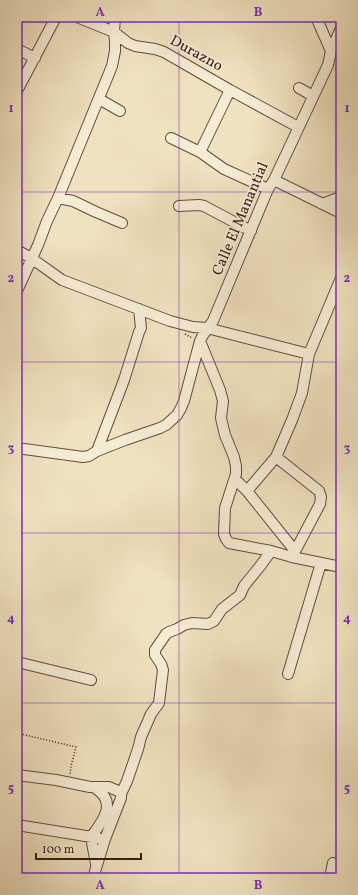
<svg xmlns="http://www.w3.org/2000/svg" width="358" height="895" font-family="Vollkorn,serif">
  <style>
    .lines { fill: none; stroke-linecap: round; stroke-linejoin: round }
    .minor-casing { stroke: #634c3b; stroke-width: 12 }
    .path { stroke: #341a0f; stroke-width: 1.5; stroke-dasharray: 1 2; stroke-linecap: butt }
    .minor { stroke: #f5ecd5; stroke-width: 10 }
    .grid { fill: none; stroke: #7b2cbf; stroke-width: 1; stroke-opacity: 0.55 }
    .labels { text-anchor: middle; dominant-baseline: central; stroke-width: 3.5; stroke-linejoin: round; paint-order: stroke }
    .street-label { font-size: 15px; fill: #341a0f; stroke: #f5ecd5 }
    .neatline { fill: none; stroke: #7b2cbf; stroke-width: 1.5 }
    .grid-label { font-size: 13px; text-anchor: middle; font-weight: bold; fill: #7b2cbf }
  </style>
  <rect width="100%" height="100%" fill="#efe2bf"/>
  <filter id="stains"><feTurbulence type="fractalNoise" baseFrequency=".005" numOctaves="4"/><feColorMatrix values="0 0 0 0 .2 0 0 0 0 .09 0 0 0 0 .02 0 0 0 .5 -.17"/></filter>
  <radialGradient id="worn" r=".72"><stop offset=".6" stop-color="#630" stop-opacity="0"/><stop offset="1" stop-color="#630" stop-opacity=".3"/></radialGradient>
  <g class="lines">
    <g class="minor-casing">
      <path id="minor" d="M 77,17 L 114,32 L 128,43 L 135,46 L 155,49 L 164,52 L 230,90 L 298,127
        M 316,17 L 331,51
        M 17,49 L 35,58
        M 299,88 L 313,96
        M 17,91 L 56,17
        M 99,99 L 120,111
        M 171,138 L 200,152 L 230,90
        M 200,152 L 224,169 L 268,189
        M 274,180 L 341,213
        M 58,198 L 73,201 L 96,212 L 122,223
        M 322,204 L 341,197
        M 179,206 L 199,205 L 204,206 L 251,231
        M 17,250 L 31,258 L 62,280 L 170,321 L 193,327 L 207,328 L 309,354
        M 17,291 L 38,245 L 47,221 L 58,198 L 112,66 L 115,51 L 115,42 L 114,32 L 115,17
        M 200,341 L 220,390 L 223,401 L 221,418 L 225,435 L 234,457 L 236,466 L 236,474 L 225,508 L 224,534 L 226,539 L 229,543 L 271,551 L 292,557 L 341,567
        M 17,448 L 83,457 L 89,456 L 97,451 L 125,440 L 160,428 L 166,425 L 177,415 L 181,408 L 184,401 L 200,341 L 203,335 L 213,321 L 268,189 L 274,180 L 328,65 L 331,51 L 341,28
        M 97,451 L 124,380 L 139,332 L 141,328 L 139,309
        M 276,457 L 319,491 L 321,497 L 320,504 L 292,557
        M 235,479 L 247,491 L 295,551
        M 247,491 L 276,457 L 292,420 L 302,393 L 309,354 L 341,278
        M 17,662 L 91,680
        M 288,674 L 321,563
        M 17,775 L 56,780 L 90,787 L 109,787 L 118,791 L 120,792 L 121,794 L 121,798 L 105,839 L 93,878
        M 95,788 C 118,802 103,821 91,837 L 96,864
        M 121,794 L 127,781 L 138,749 L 141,737 L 151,714 L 159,703 L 163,670 L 161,664 L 155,655 L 155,650 L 166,634 L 169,632 L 177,629 L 184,625 L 192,623 L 208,624 L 214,621 L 222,609 L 240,595 L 244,586 L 261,565 L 271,551
        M 17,825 L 98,838
        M 330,878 L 333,863"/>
    </g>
    <path class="path" d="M 335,69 L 341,73
      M 185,334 L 192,338
      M 17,733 L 76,747 L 71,766 L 70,775"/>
    <use href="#minor" class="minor"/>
  </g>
  <path class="grid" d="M 179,17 L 179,878M 17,192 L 341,192M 17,362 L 341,362M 17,533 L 341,533M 17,703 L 341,703"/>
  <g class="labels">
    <g class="street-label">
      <text transform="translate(196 54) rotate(29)">Durazno</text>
      <text transform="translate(241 219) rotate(-67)">Calle El Manantial</text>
    </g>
  </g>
  <rect width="358" height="895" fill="none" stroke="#efe2bf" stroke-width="44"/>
  <path d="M36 853v6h105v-6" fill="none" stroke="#341a0f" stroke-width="2"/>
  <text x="42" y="853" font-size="12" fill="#341a0f" stroke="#f5ecd5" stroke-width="3" paint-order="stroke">100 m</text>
  <rect x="22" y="22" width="314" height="851" class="neatline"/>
  <g class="grid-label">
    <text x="100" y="16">A</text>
    <text x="258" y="16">B</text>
    <text x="11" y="112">1</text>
    <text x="347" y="112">1</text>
    <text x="11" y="282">2</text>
    <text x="347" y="282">2</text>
    <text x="11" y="452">3</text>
    <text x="347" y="452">3</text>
    <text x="11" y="622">4</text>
    <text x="347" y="622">4</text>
    <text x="11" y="792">5</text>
    <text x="347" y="792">5</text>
    <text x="100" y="889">A</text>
    <text x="258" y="889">B</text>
  </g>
  <rect width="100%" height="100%" filter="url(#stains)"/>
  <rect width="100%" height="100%" fill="url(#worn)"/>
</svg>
